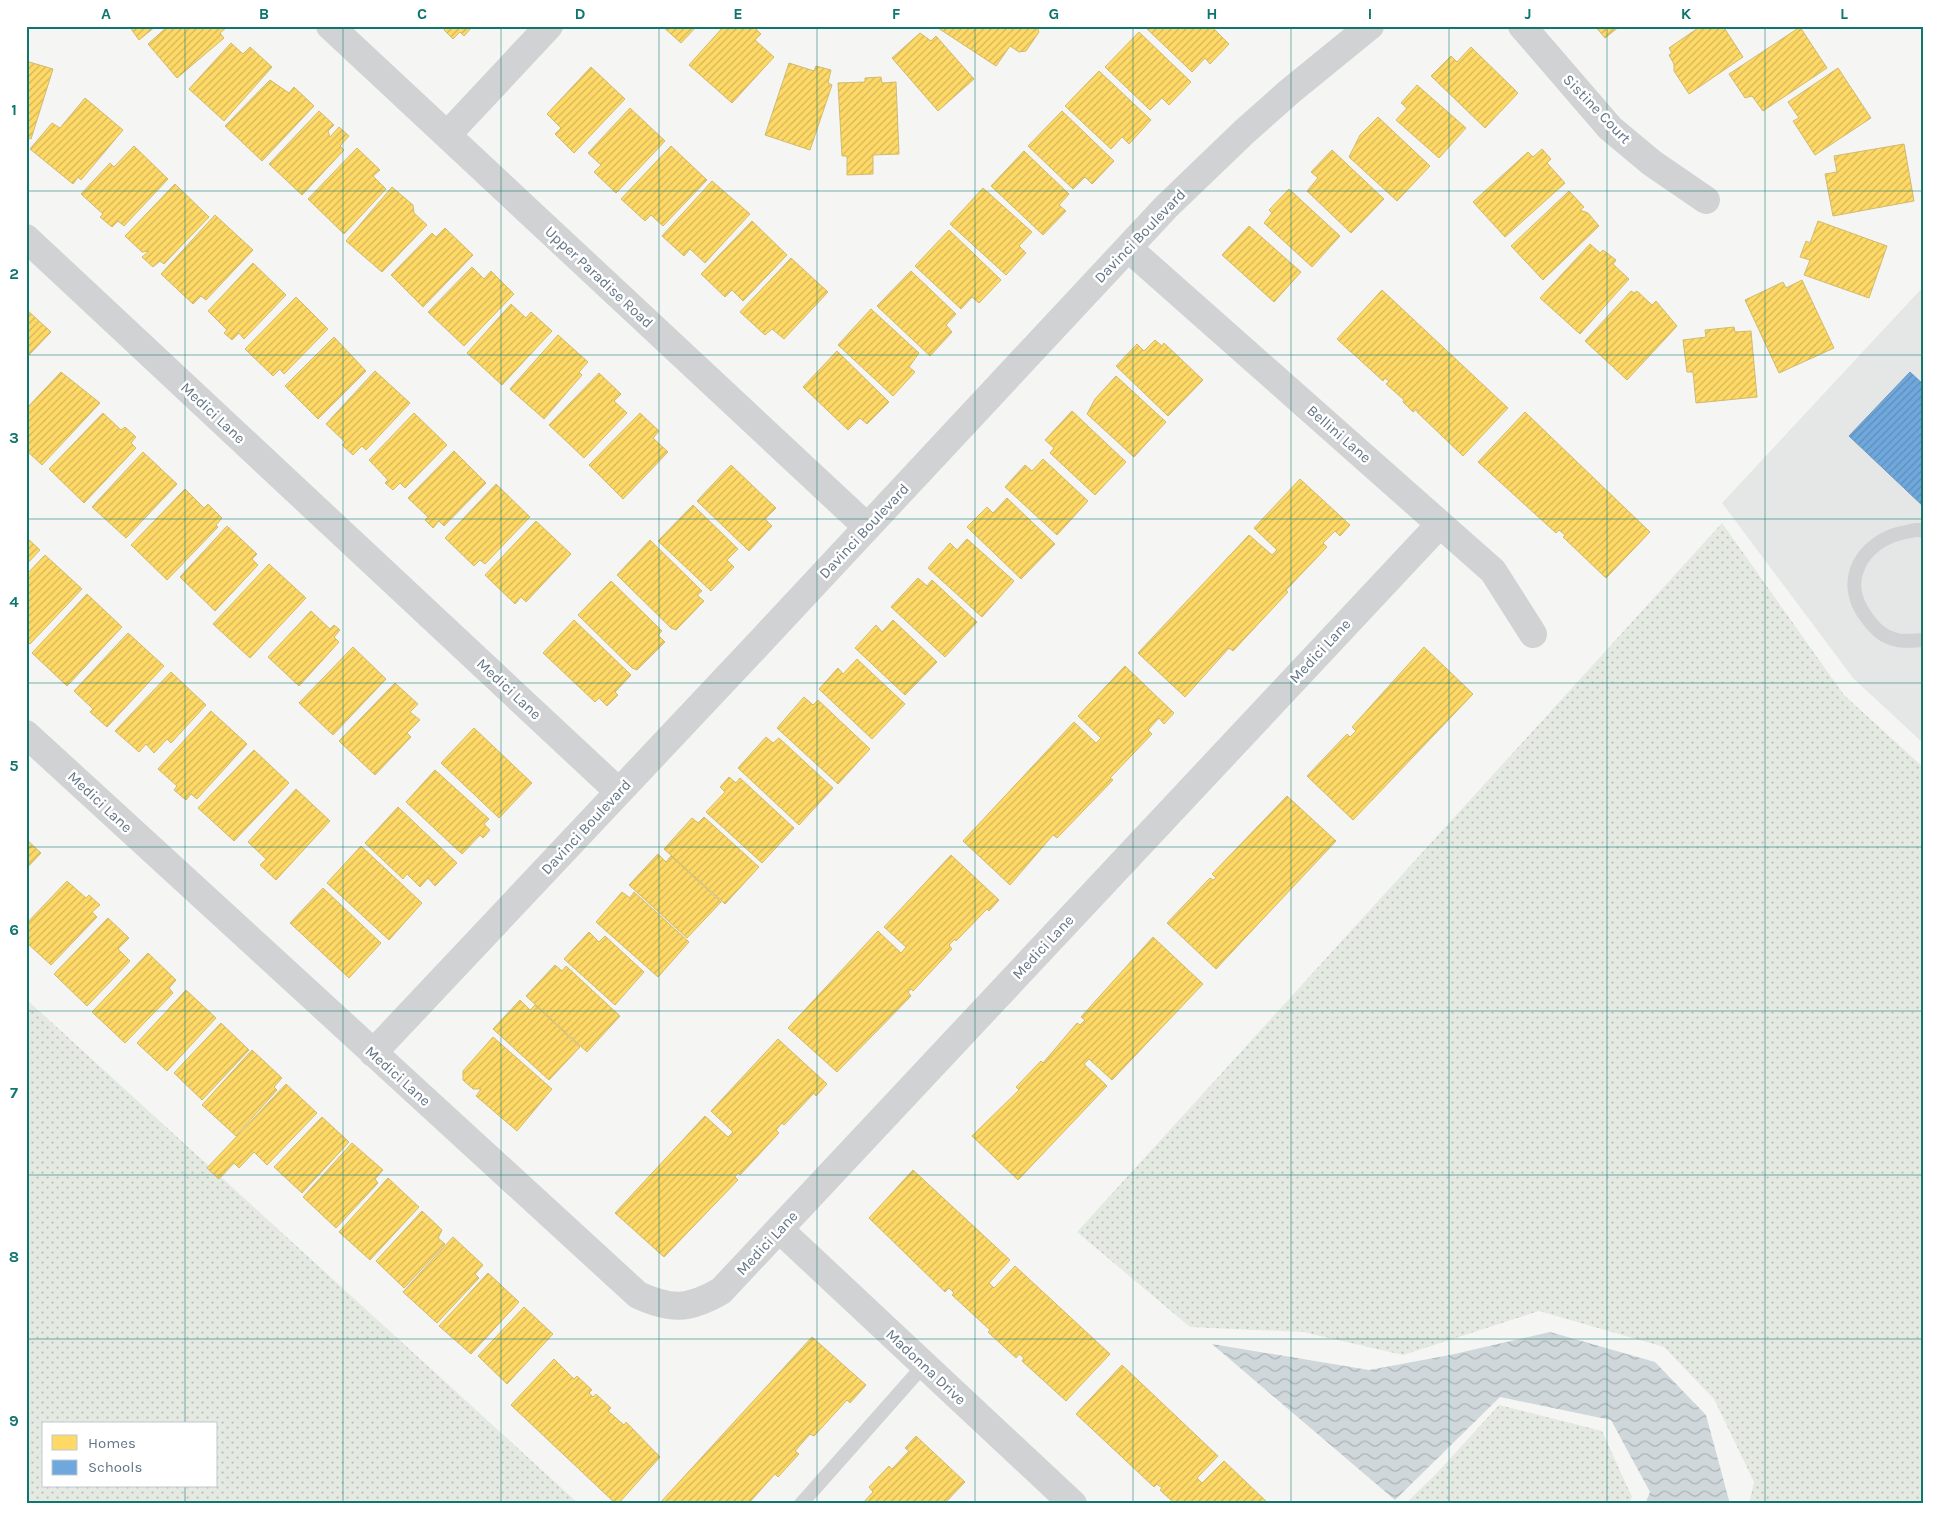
<svg xmlns="http://www.w3.org/2000/svg" width="1950" height="1530" font-family="Karla,sans-serif">
  <style>
    .built { fill: #e5e7e6 }
    .grass { fill: url(#grass-dots); fill-rule: evenodd }
    .water { fill: url(#water-waves) }
    .homes { fill: url(#homes-hatch); stroke: #d0bb70 }
    .schools { fill: url(#schools-hatch); stroke: #6b99c2 }
    .lines { fill: none; stroke-linecap: round; stroke-linejoin: round }
    .service { stroke: #d1d2d3; stroke-width: 14 }
    .minor { stroke: #d1d2d3; stroke-width: 28 }
    .grid { fill: none; stroke: #0f766e; stroke-width: 1; stroke-opacity: 0.55 }
    .labels { text-anchor: middle; dominant-baseline: central; stroke-width: 5; stroke-linejoin: round; paint-order: stroke }
    .street-label { font-size: 15px; fill: #637587; stroke: #fff }
    .neatline { fill: none; stroke: #0f766e; stroke-width: 2 }
    .grid-label { font-size: 16px; text-anchor: middle; font-weight: bold; fill: #0f766e }
  </style>
  <defs>
    <pattern id="grass-dots" width="8" height="8" patternUnits="userSpaceOnUse" patternTransform="scale(1.25)"><rect width="8" height="8" fill="#e4e9e2"/><path d="M2 2h.1M6 6h.1" fill="none" stroke="#bcc1bd" stroke-width="1.8" stroke-linecap="round"/></pattern>
    <pattern id="water-waves" width="16" height="10" patternUnits="userSpaceOnUse" patternTransform="scale(1.25)"><rect width="16" height="10" fill="#cfd7da"/><path d="M0 5q4-4 8 0t8 0" fill="none" stroke="#acb3b6"/></pattern>
    <pattern id="homes-hatch" width="6" height="6" patternUnits="userSpaceOnUse" patternTransform="scale(1.25)"><rect width="6" height="6" fill="#ffd966"/><path d="M-1 1l2-2M0 6l6-6M5 7l2-2" fill="none" stroke="#d2b55a"/></pattern>
    <pattern id="schools-hatch" width="6" height="6" patternUnits="userSpaceOnUse" patternTransform="scale(1.25)"><rect width="6" height="6" fill="#6fa8dc"/><path d="M-1 1l2-2M0 6l6-6M5 7l2-2" fill="none" stroke="#5f8db8"/></pattern>
  </defs>
  <rect width="100%" height="100%" fill="#f5f6f4"/>
  <path class="built" d="M 1924,286 L 1924,744 L 1853,678 L 1722,503 Z"/>
  <path class="grass" d="M 1722,523 L 1844,695 L 1924,768 L 1924,1504 L 1749,1504 L 1754,1482 L 1714,1399 L 1664,1347 L 1539,1311 L 1403,1355 L 1303,1332 L 1190,1327 L 1077,1232 Z
    M 26,999 L 579,1504 L 26,1504 ZM 44,1424 L 216,1424 L 216,1486 L 44,1486 Z
    M 1499,1405 L 1602,1431 L 1632,1497 L 1629,1504 L 1405,1504 L 1436,1474 Z"/>
  <path class="water" d="M 1550,1332 L 1655,1362 L 1706,1415 L 1730,1504 L 1645,1504 L 1650,1492 L 1611,1420 L 1500,1397 L 1395,1500 L 1212,1344 L 1369,1370 L 1450,1355 Z"/>
  <path class="homes" d="M 129,26 L 156,26 L 139,40 Z
    M 168,26 L 228,26 L 220,33 L 224,38 L 177,78 L 148,44 Z
    M 446,26 L 473,26 L 464,36 L 460,32 L 453,39 L 444,30 Z
    M 662,26 L 697,26 L 681,43 Z
    M 724,26 L 753,26 L 761,34 L 755,40 L 774,57 L 732,103 L 689,65 Z
    M 935,26 L 1037,26 L 1039,32 L 1026,51 L 1019,52 L 1010,46 L 996,66 Z
    M 1144,26 L 1211,26 L 1229,44 L 1210,64 L 1205,58 L 1192,72 Z
    M 1595,26 L 1620,26 L 1605,38 Z
    M 1701,26 L 1723,26 L 1743,57 L 1689,94 L 1674,71 L 1674,64 L 1669,55 L 1672,53 L 1669,48 Z
    M 1800,27 L 1827,68 L 1763,111 L 1752,96 L 1745,98 L 1729,74 Z
    M 1139,32 L 1191,82 L 1169,105 L 1162,98 L 1150,110 L 1105,67 Z
    M 920,33 L 931,41 L 936,36 L 974,79 L 938,111 L 892,58 Z
    M 231,43 L 243,54 L 250,47 L 272,67 L 224,121 L 189,89 Z
    M 1471,47 L 1518,93 L 1485,128 L 1431,76 L 1451,56 L 1457,62 Z
    M 26,61 L 53,69 L 31,139 L 26,137 Z
    M 789,63 L 814,71 L 816,66 L 831,70 L 828,83 L 832,85 L 810,150 L 765,135 Z
    M 591,67 L 625,99 L 574,153 L 555,134 L 561,128 L 547,114 Z
    M 1838,68 L 1871,118 L 1815,155 L 1793,121 L 1799,118 L 1788,102 Z
    M 1099,71 L 1151,120 L 1129,144 L 1122,137 L 1111,149 L 1065,106 Z
    M 881,77 L 882,83 L 896,82 L 899,154 L 873,155 L 873,174 L 847,175 L 847,156 L 842,156 L 838,83 L 865,82 L 865,78 Z
    M 270,80 L 289,93 L 294,87 L 314,106 L 262,161 L 225,126 Z
    M 1417,85 L 1466,128 L 1439,158 L 1396,120 L 1407,108 L 1401,103 Z
    M 85,98 L 123,130 L 81,180 L 78,177 L 73,184 L 30,149 L 52,123 L 60,128 Z
    M 630,108 L 665,141 L 616,193 L 594,172 L 601,165 L 588,153 Z
    M 319,111 L 334,125 L 328,131 L 330,137 L 339,127 L 349,136 L 340,146 L 344,150 L 302,195 L 269,164 Z
    M 1062,111 L 1114,161 L 1092,184 L 1085,177 L 1073,189 L 1028,146 Z
    M 1378,117 L 1430,166 L 1397,201 L 1349,157 L 1360,135 Z
    M 1904,144 L 1914,201 L 1833,216 L 1825,174 L 1837,172 L 1834,156 Z
    M 134,146 L 168,179 L 124,226 L 118,221 L 112,227 L 100,217 L 103,214 L 81,194 L 110,163 L 114,167 Z
    M 671,146 L 707,180 L 663,226 L 651,215 L 645,221 L 621,199 Z
    M 357,148 L 380,170 L 373,176 L 386,189 L 344,234 L 308,199 Z
    M 1542,149 L 1551,159 L 1547,163 L 1565,183 L 1505,237 L 1473,202 L 1528,152 L 1533,157 Z
    M 1332,150 L 1384,199 L 1351,233 L 1307,191 L 1318,178 L 1311,172 Z
    M 1024,151 L 1069,194 L 1059,205 L 1066,211 L 1043,235 L 991,186 Z
    M 712,181 L 750,214 L 705,263 L 690,249 L 684,256 L 662,236 Z
    M 175,184 L 209,217 L 164,264 L 160,261 L 153,267 L 142,257 L 149,251 L 142,252 L 125,236 Z
    M 392,187 L 413,205 L 414,213 L 427,225 L 382,272 L 346,241 Z
    M 983,188 L 1032,232 L 1019,246 L 1026,253 L 1006,275 L 950,224 Z
    M 1289,189 L 1340,236 L 1312,267 L 1264,223 L 1272,213 L 1269,210 Z
    M 1569,191 L 1584,207 L 1580,210 L 1588,213 L 1599,226 L 1543,280 L 1511,246 Z
    M 215,215 L 253,250 L 206,300 L 201,296 L 193,304 L 161,274 Z
    M 752,221 L 787,255 L 743,301 L 732,290 L 725,297 L 701,274 Z
    M 1818,221 L 1887,246 L 1869,298 L 1804,275 L 1810,260 L 1800,257 L 1806,241 L 1810,243 Z
    M 1249,226 L 1301,272 L 1274,302 L 1222,255 Z
    M 445,228 L 473,255 L 423,307 L 391,275 L 432,233 L 436,237 Z
    M 949,230 L 1001,280 L 979,303 L 972,297 L 961,309 L 915,266 Z
    M 1590,244 L 1600,253 L 1603,250 L 1616,260 L 1613,264 L 1629,279 L 1580,334 L 1540,298 Z
    M 791,258 L 828,292 L 784,339 L 772,329 L 765,335 L 740,312 Z
    M 253,263 L 286,295 L 244,339 L 239,333 L 232,340 L 224,333 L 227,330 L 208,311 Z
    M 472,267 L 484,279 L 491,271 L 514,294 L 464,346 L 428,312 Z
    M 911,271 L 956,314 L 946,325 L 952,332 L 930,356 L 877,306 Z
    M 1802,280 L 1834,348 L 1779,373 L 1745,300 L 1783,282 L 1786,288 Z
    M 1382,290 L 1508,408 L 1463,456 L 1417,412 L 1417,409 L 1413,412 L 1403,402 L 1404,400 L 1386,384 L 1389,381 L 1385,378 L 1383,381 L 1337,339 Z
    M 1631,291 L 1634,293 L 1637,291 L 1652,305 L 1656,301 L 1677,326 L 1627,380 L 1585,341 Z
    M 296,297 L 328,329 L 284,374 L 280,369 L 273,376 L 245,349 Z
    M 511,304 L 526,318 L 531,312 L 552,331 L 502,385 L 467,353 Z
    M 26,309 L 51,332 L 26,358 Z
    M 871,309 L 919,353 L 909,367 L 915,372 L 893,396 L 838,345 Z
    M 1734,327 L 1735,332 L 1751,331 L 1757,397 L 1696,403 L 1693,372 L 1687,372 L 1683,340 L 1706,337 L 1705,330 Z
    M 558,335 L 588,362 L 579,372 L 582,375 L 544,419 L 510,389 Z
    M 334,337 L 366,371 L 318,419 L 285,386 Z
    M 1155,340 L 1162,346 L 1164,343 L 1203,380 L 1168,416 L 1116,366 L 1137,344 L 1144,351 Z
    M 837,351 L 889,402 L 867,424 L 860,418 L 848,430 L 803,387 Z
    M 375,371 L 410,403 L 366,450 L 362,446 L 353,455 L 342,445 L 345,442 L 326,424 Z
    M 61,372 L 100,403 L 42,465 L 26,450 L 26,409 Z
    M 599,373 L 621,394 L 614,401 L 627,413 L 584,458 L 549,425 Z
    M 1116,376 L 1166,422 L 1134,457 L 1087,414 L 1095,399 Z
    M 1072,411 L 1126,462 L 1095,495 L 1050,453 L 1054,448 L 1045,440 Z
    M 1525,412 L 1650,532 L 1606,578 L 1563,537 L 1565,535 L 1559,530 L 1556,533 L 1478,462 Z
    M 103,413 L 121,430 L 125,427 L 136,437 L 131,443 L 136,448 L 84,503 L 49,469 Z
    M 414,413 L 447,445 L 405,488 L 400,483 L 393,490 L 385,483 L 388,480 L 369,460 Z
    M 640,413 L 659,431 L 653,438 L 668,452 L 623,499 L 589,465 Z
    M 454,451 L 486,483 L 444,526 L 439,521 L 433,528 L 425,520 L 428,517 L 408,498 Z
    M 143,452 L 177,484 L 126,538 L 92,507 Z
    M 1043,459 L 1088,501 L 1057,535 L 1005,487 L 1025,465 L 1032,471 Z
    M 731,465 L 776,508 L 765,519 L 772,526 L 749,551 L 697,501 Z
    M 1300,479 L 1350,525 L 1340,536 L 1335,531 L 1323,543 L 1327,547 L 1286,590 L 1288,592 L 1233,651 L 1229,648 L 1185,697 L 1138,653 L 1249,535 L 1272,555 L 1277,550 L 1254,528 Z
    M 496,484 L 530,517 L 485,564 L 480,560 L 474,566 L 445,538 Z
    M 185,489 L 204,508 L 208,504 L 222,518 L 216,525 L 218,527 L 167,580 L 131,545 Z
    M 1007,498 L 1055,544 L 1021,579 L 967,527 L 987,507 L 993,513 Z
    M 693,505 L 738,549 L 727,560 L 734,567 L 711,591 L 658,541 Z
    M 536,521 L 571,554 L 526,602 L 521,597 L 515,604 L 485,575 Z
    M 227,526 L 257,554 L 252,559 L 258,565 L 215,611 L 180,577 Z
    M 26,537 L 40,550 L 26,565 Z
    M 967,539 L 1014,581 L 982,617 L 928,568 L 950,543 L 957,550 Z
    M 650,540 L 702,591 L 697,595 L 704,601 L 676,630 L 671,628 L 617,575 Z
    M 45,555 L 82,589 L 30,644 L 26,640 L 26,575 Z
    M 269,564 L 306,598 L 250,658 L 213,624 Z
    M 918,578 L 927,586 L 932,580 L 977,622 L 945,657 L 891,607 Z
    M 611,581 L 662,631 L 658,635 L 665,642 L 637,670 L 632,668 L 578,615 Z
    M 87,594 L 122,627 L 67,686 L 32,653 Z
    M 311,611 L 330,629 L 334,625 L 340,630 L 334,637 L 339,642 L 299,686 L 268,657 Z
    M 574,620 L 631,675 L 615,692 L 618,695 L 607,706 L 599,698 L 595,702 L 543,653 Z
    M 893,620 L 937,662 L 905,695 L 855,648 L 876,625 L 882,632 Z
    M 128,633 L 164,666 L 107,727 L 90,712 L 93,709 L 74,691 Z
    M 353,647 L 386,679 L 333,735 L 299,703 Z
    M 1424,647 L 1473,694 L 1353,820 L 1307,776 L 1347,734 L 1350,737 L 1356,731 L 1352,727 Z
    M 857,659 L 905,704 L 872,739 L 819,689 L 838,668 L 843,674 Z
    M 1125,666 L 1174,713 L 1164,724 L 1159,718 L 1148,730 L 1152,734 L 1110,778 L 1113,780 L 1057,838 L 1053,835 L 1010,885 L 963,841 L 1074,722 L 1096,743 L 1101,738 L 1078,716 Z
    M 171,672 L 206,705 L 171,743 L 167,739 L 154,753 L 146,744 L 139,752 L 115,731 Z
    M 395,683 L 418,704 L 410,712 L 420,720 L 407,733 L 411,737 L 375,775 L 339,741 Z
    M 804,697 L 813,705 L 818,700 L 870,749 L 838,784 L 777,728 Z
    M 211,711 L 247,744 L 197,799 L 191,794 L 186,800 L 174,790 L 177,786 L 158,769 Z
    M 474,728 L 532,783 L 499,818 L 441,763 Z
    M 766,737 L 773,743 L 779,738 L 833,788 L 799,825 L 738,768 Z
    M 254,750 L 289,783 L 234,841 L 198,808 Z
    M 435,770 L 489,819 L 484,824 L 490,830 L 483,838 L 480,835 L 462,854 L 406,802 Z
    M 729,777 L 736,783 L 740,778 L 794,828 L 762,863 L 706,812 L 725,792 L 720,787 Z
    M 296,789 L 330,821 L 276,880 L 260,865 L 266,859 L 248,842 Z
    M 1287,796 L 1336,841 L 1216,969 L 1167,923 L 1210,878 L 1213,880 L 1216,878 L 1212,874 Z
    M 398,807 L 457,863 L 435,886 L 428,878 L 420,887 L 407,874 L 403,879 L 365,843 Z
    M 704,817 L 759,867 L 725,904 L 664,849 L 692,818 L 698,823 Z
    M 26,839 L 41,853 L 26,869 Z
    M 361,846 L 422,903 L 389,940 L 327,883 Z
    M 658,854 L 666,862 L 671,856 L 721,902 L 687,938 L 629,885 Z
    M 951,855 L 999,900 L 989,911 L 987,909 L 956,941 L 955,939 L 949,945 L 952,949 L 913,991 L 911,989 L 908,992 L 911,996 L 837,1072 L 788,1028 L 878,931 L 901,953 L 906,947 L 884,927 Z
    M 67,881 L 86,898 L 89,895 L 100,905 L 92,912 L 97,917 L 51,965 L 26,942 L 26,924 Z
    M 323,888 L 381,943 L 349,978 L 290,923 Z
    M 622,892 L 630,898 L 634,892 L 689,942 L 658,977 L 596,922 Z
    M 108,918 L 129,938 L 118,949 L 130,961 L 87,1006 L 54,974 Z
    M 589,932 L 599,942 L 605,936 L 644,972 L 615,1005 L 564,959 Z
    M 1153,937 L 1203,984 L 1112,1080 L 1089,1059 L 1084,1064 L 1107,1086 L 1018,1180 L 972,1136 L 1019,1090 L 1016,1087 L 1041,1061 L 1043,1063 L 1077,1023 L 1080,1025 L 1085,1020 L 1081,1017 Z
    M 148,953 L 176,980 L 169,988 L 173,993 L 125,1043 L 92,1012 Z
    M 555,965 L 562,971 L 566,966 L 620,1016 L 587,1052 L 526,996 Z
    M 186,990 L 216,1018 L 167,1071 L 137,1043 Z
    M 520,1000 L 530,1010 L 535,1005 L 580,1047 L 549,1080 L 493,1029 Z
    M 221,1023 L 249,1050 L 202,1100 L 174,1073 Z
    M 493,1037 L 552,1089 L 517,1131 L 476,1096 L 481,1089 L 473,1089 L 463,1080 L 463,1071 Z
    M 778,1039 L 827,1084 L 816,1096 L 814,1093 L 784,1125 L 782,1123 L 776,1130 L 779,1133 L 740,1175 L 738,1173 L 735,1177 L 738,1180 L 664,1257 L 615,1213 L 705,1116 L 728,1137 L 733,1132 L 711,1111 Z
    M 252,1050 L 282,1078 L 274,1087 L 277,1090 L 236,1136 L 202,1105 Z
    M 286,1084 L 317,1113 L 267,1165 L 254,1152 L 239,1168 L 234,1163 L 219,1179 L 207,1168 Z
    M 322,1117 L 349,1142 L 302,1193 L 274,1167 Z
    M 352,1143 L 383,1170 L 375,1179 L 378,1183 L 336,1228 L 303,1197 Z
    M 913,1170 L 1010,1260 L 989,1283 L 994,1288 L 1015,1266 L 1110,1354 L 1066,1401 L 1022,1361 L 1024,1358 L 1019,1354 L 1016,1358 L 988,1332 L 990,1330 L 952,1295 L 954,1293 L 949,1288 L 945,1292 L 869,1218 Z
    M 388,1178 L 419,1207 L 370,1260 L 339,1232 Z
    M 422,1211 L 442,1230 L 438,1238 L 445,1244 L 404,1288 L 376,1261 Z
    M 453,1237 L 483,1265 L 475,1274 L 479,1278 L 437,1323 L 403,1292 Z
    M 488,1273 L 519,1302 L 471,1354 L 439,1326 Z
    M 524,1307 L 553,1334 L 507,1384 L 478,1356 Z
    M 812,1337 L 866,1385 L 850,1403 L 847,1400 L 814,1436 L 810,1434 L 795,1451 L 799,1454 L 778,1477 L 775,1474 L 748,1504 L 659,1504 Z
    M 554,1359 L 574,1379 L 577,1376 L 592,1390 L 589,1393 L 593,1397 L 596,1394 L 611,1408 L 608,1411 L 624,1425 L 626,1422 L 660,1457 L 618,1504 L 616,1504 L 511,1405 Z
    M 1122,1365 L 1218,1456 L 1197,1478 L 1202,1483 L 1224,1461 L 1269,1504 L 1175,1504 L 1160,1490 L 1162,1488 L 1157,1484 L 1154,1487 L 1076,1414 Z
    M 916,1436 L 965,1482 L 944,1504 L 862,1504 L 873,1492 L 869,1487 L 889,1466 L 892,1469 L 909,1451 L 905,1448 Z"/>
  <path class="schools" d="M 1910,372 L 1924,385 L 1924,507 L 1849,436 Z"/>
  <g class="lines">
    <path class="service" d="M 1924,531 C 1917,528 1909,532 1901,533 C 1861,543 1839,582 1867,618 C 1875,629 1883,637 1897,640 C 1905,642 1916,640 1924,640
      M 801,1504 L 924,1365"/>
    <path class="minor" d="M 330,26 L 867,527
      M 1522,26 L 1610,128 L 1652,163 L 1706,200
      M 447,135 L 549,26
      M 26,238 L 619,792
      M 1128,248 L 1493,571 L 1533,634
      M 26,734 L 638,1295 C 671,1310 688,1310 721,1291 L 1440,524
      M 373,1053 L 762,640 L 1166,207 L 1244,132 L 1289,92 L 1370,26
      M 779,1229 L 1073,1504"/>
  </g>
  <path class="grid" d="M 185,26 L 185,1424M 343,26 L 343,1504M 501,26 L 501,1504M 659,26 L 659,1504M 817,26 L 817,1504M 975,26 L 975,1504M 1133,26 L 1133,1504M 1291,26 L 1291,1504M 1449,26 L 1449,1504M 1607,26 L 1607,1504M 1765,26 L 1765,1504M 26,191 L 1924,191M 26,355 L 1924,355M 26,519 L 1924,519M 26,683 L 1924,683M 26,847 L 1924,847M 26,1011 L 1924,1011M 26,1175 L 1924,1175M 26,1339 L 1924,1339M 185,1486 L 185,1504"/>
  <g class="labels">
    <g class="street-label">
      <text transform="translate(1597 109) rotate(46)">Sistine Court</text>
      <text transform="translate(1140 236) rotate(-46)">Davinci Boulevard</text>
      <text transform="translate(599 277) rotate(43)">Upper Paradise Road</text>
      <text transform="translate(213 413) rotate(43)">Medici Lane</text>
      <text transform="translate(1339 434) rotate(41)">Bellini Lane</text>
      <text transform="translate(864 531) rotate(-47)">Davinci Boulevard</text>
      <text transform="translate(1320 651) rotate(-47)">Medici Lane</text>
      <text transform="translate(509 689) rotate(43)">Medici Lane</text>
      <text transform="translate(100 802) rotate(43)">Medici Lane</text>
      <text transform="translate(586 827) rotate(-47)">Davinci Boulevard</text>
      <text transform="translate(1043 947) rotate(-47)">Medici Lane</text>
      <text transform="translate(398 1076) rotate(42)">Medici Lane</text>
      <text transform="translate(767 1243) rotate(-47)">Medici Lane</text>
      <text transform="translate(926 1367) rotate(43)">Madonna Drive</text>
    </g>
  </g>
  <rect width="1950" height="1530" fill="none" stroke="#ffffff" stroke-width="55"/>
  <rect x="42" y="1422" width="175" height="65" fill="#ffffff" stroke="#c1c8cf"/>
  <rect x="52" y="1435" width="25" height="15" fill="#ffd966" stroke="#c1c8cf"/>
  <text x="88" y="1448" font-size="15" fill="#637587">Homes</text>
  <rect x="52" y="1460" width="25" height="15" fill="#6fa8dc" stroke="#c1c8cf"/>
  <text x="88" y="1472" font-size="15" fill="#637587">Schools</text>
  <rect x="28" y="28" width="1894" height="1474" class="neatline"/>
  <g class="grid-label">
    <text x="106" y="19">A</text>
    <text x="264" y="19">B</text>
    <text x="422" y="19">C</text>
    <text x="580" y="19">D</text>
    <text x="738" y="19">E</text>
    <text x="896" y="19">F</text>
    <text x="1054" y="19">G</text>
    <text x="1212" y="19">H</text>
    <text x="1370" y="19">I</text>
    <text x="1528" y="19">J</text>
    <text x="1686" y="19">K</text>
    <text x="1844" y="19">L</text>
    <text x="14" y="115">1</text>
    <text x="14" y="279">2</text>
    <text x="14" y="443">3</text>
    <text x="14" y="607">4</text>
    <text x="14" y="771">5</text>
    <text x="14" y="935">6</text>
    <text x="14" y="1098">7</text>
    <text x="14" y="1262">8</text>
    <text x="14" y="1426">9</text>
  </g>
</svg>
